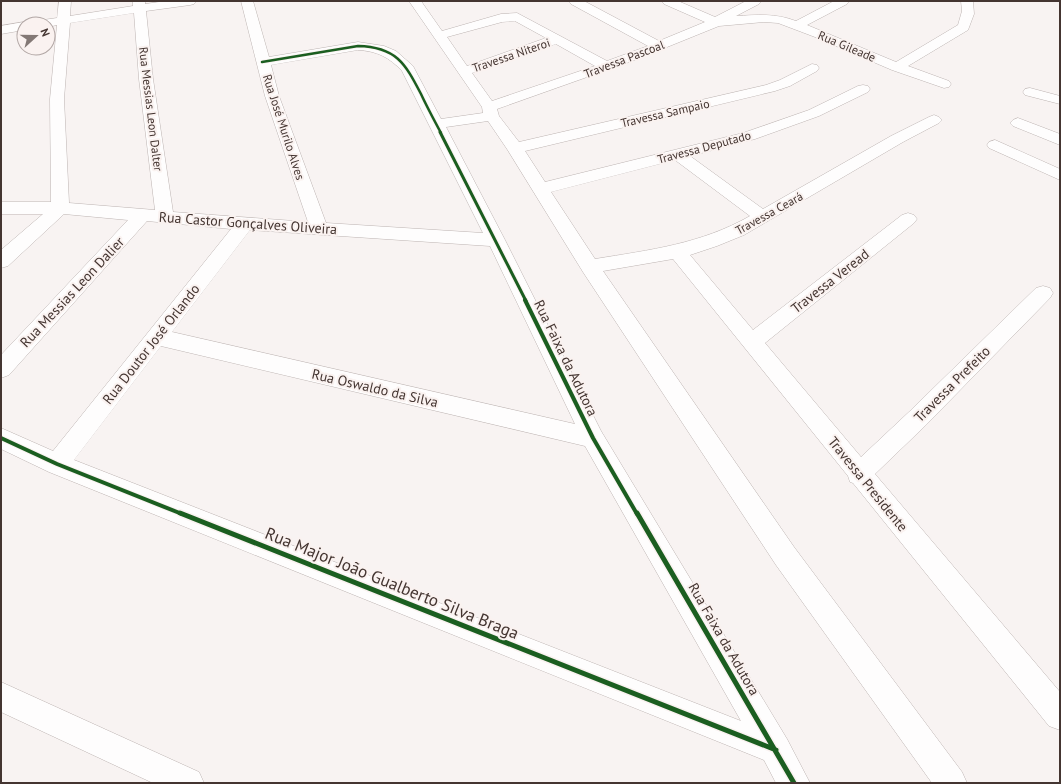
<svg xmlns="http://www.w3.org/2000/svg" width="1061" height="784" font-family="'PT Sans',sans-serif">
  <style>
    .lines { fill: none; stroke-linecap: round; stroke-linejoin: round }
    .minor-casing { stroke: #bdb4b2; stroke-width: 1 }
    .minor { fill: #fefdfd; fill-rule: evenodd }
    .cycleway-far3-casing { stroke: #faf2f0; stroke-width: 4 }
    .cycleway-far2-casing { stroke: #faf2f0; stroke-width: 5 }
    .cycleway-far1-casing { stroke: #faf2f0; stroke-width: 6 }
    .cycleway-casing { stroke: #faf2f0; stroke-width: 8 }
    .cycleway-far3 { stroke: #1b5e20; stroke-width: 2.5 }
    .cycleway-far2 { stroke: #1b5e20; stroke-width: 3 }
    .cycleway-far1 { stroke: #1b5e20; stroke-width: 4 }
    .cycleway { stroke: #1b5e20; stroke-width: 5 }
    .labels { text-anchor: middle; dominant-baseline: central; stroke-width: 4; stroke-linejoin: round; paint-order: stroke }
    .far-street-label { font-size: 12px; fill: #443531; stroke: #faf2f0 }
    .street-label { font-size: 14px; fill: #443531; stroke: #faf2f0 }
    .near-street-label { font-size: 17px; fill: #443531; stroke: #faf2f0 }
  </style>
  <rect width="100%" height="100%" fill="#f8f3f2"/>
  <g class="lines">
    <g class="minor-casing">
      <path id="minor" d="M 59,1 L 71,1 L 70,16 L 133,6 L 133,1 L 145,1 L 145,4 L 166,1 L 196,1 L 194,4 L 190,5 L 146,11 L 153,79 L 173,212 L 308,222 L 265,96 L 241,1 L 253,1 L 269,57 L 358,42 L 384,46 L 396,51 L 413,66 L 441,119 L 483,113 L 482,107 L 409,1 L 421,1 L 442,31 L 501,14 L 517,13 L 607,61 L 648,46 L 571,4 L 569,1 L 584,1 L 659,41 L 705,22 L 664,4 L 662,1 L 678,1 L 715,17 L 746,1 L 761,1 L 759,4 L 736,16 C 757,15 775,13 796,21 L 834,1 L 849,1 L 847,4 L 807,25 L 896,62 L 958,25 L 962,11 L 961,1 L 973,1 L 974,14 L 968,30 L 908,66 L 949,81 L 951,84 L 949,87 L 944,88 L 892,70 L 815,37 L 778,23 L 764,22 L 719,26 L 635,60 L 497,109 L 499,116 L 519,142 L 766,85 L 780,80 L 812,64 L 817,65 L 819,68 L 817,71 L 790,86 L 775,91 L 525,151 L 545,182 L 743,133 L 809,110 L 858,86 L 863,85 L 868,86 L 870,89 L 868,92 L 819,116 L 755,139 L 690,156 L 763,209 L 891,136 L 929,117 L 934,115 L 939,117 L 942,120 L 939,123 L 903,142 L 744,235 L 717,246 L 690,255 L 753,330 L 902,215 L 908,213 L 914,215 L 917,219 L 914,223 L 765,343 L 861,457 L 910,411 L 1036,288 L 1043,286 L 1050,288 L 1053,293 L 1050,298 L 926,425 L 875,474 L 1060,692 L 1060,730 L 1049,726 L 853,483 L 850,482 L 848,476 L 673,259 L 603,271 L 794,547 L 962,772 L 967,783 L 932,783 L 776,565 L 583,272 L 507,149 L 488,121 L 446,127 L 505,240 L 601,431 L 787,739 L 810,783 L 776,783 L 764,760 L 49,472 L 1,449 L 1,428 L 53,451 L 231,229 L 147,221 L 9,375 L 1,378 L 1,355 L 128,220 L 64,214 L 8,266 L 1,268 L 1,250 L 43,214 L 1,214 L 1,202 L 51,202 L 50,99 L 57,25 L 48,27 L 48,24 L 35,24 L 36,21 L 57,18 ZM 134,13 L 139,79 L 155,210 L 69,203 L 64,99 L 70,23 ZM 515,21 L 546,38 L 467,66 L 447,37 L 502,22 ZM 556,44 L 595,66 L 492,101 L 472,73 ZM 358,50 C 377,51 389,57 402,71 L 483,233 L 326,223 L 279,96 L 271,65 ZM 675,160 L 750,216 C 701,244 650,250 595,259 L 551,192 ZM 250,230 L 490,246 L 575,424 L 172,332 ZM 161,346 L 585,446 L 741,721 L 74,460 Z
        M 24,22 L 29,24 L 24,24 L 24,30 L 1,34 L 1,26 Z
        M 1030,88 L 1060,96 L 1060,104 L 1025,95 L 1023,92 L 1025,89 Z
        M 1018,118 L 1060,134 L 1060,145 L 1013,126 L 1010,123 L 1013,120 Z
        M 995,140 L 1060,169 L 1060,180 L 989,148 L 987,145 L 989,142 Z
        M 1,682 L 199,772 L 204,783 L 153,783 L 1,712 Z"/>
    </g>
    <use href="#minor" class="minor"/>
    <g class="cycleway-far3-casing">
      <path id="cycleway-far3" d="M 262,62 L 358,46 C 396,47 405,63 421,94 C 427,107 434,120 441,133"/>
    </g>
    <g class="cycleway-far2-casing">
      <path id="cycleway-far2" d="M 440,132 L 526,301"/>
    </g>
    <g class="cycleway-far1-casing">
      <path id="cycleway-far1" d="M 525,300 L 593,438 L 637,514
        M 1,438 L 57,464 L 182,514"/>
    </g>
    <g class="cycleway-casing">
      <path id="cycleway" d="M 180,513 L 776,750
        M 637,513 L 794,783"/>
    </g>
    <use href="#cycleway-far3" class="cycleway-far3"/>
    <use href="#cycleway-far2" class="cycleway-far2"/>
    <use href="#cycleway-far1" class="cycleway-far1"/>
    <use href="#cycleway" class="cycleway"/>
  </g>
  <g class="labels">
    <g class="far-street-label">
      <text transform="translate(847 46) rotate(23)">Rua Gileade</text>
      <text transform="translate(511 55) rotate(-19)">Travessa Niteroi</text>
      <text transform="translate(624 59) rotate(-21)">Travessa Pascoal</text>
      <text transform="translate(151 109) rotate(83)">Rua Messias Leon Dalter</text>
      <text transform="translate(665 113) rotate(-13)">Travessa Sampaio</text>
      <text transform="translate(284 127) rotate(72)">Rua José Murilo Alves</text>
      <text transform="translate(704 147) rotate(-15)">Travessa Deputado</text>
      <text transform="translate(769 213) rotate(-29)">Travessa Ceará</text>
    </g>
    <g class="street-label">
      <text transform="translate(248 223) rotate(4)">Rua Castor Gonçalves Oliveira</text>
      <text transform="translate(830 281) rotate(-38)">Travessa Veread</text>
      <text transform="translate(72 292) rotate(-47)">Rua Messias Leon Dalier</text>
      <text transform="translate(151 344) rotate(-52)">Rua Doutor José Orlando</text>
      <text transform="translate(566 358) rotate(64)">Rua Faixa da Adutora</text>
      <text transform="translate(952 384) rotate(-45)">Travessa Prefeito</text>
      <text transform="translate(375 388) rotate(13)">Rua Oswaldo da Silva</text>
      <text transform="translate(868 484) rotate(51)">Travessa Presidente</text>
      <text transform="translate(724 639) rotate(60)">Rua Faixa da Adutora</text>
    </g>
    <g class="near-street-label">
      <text transform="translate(392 583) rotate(22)">Rua Major João Gualberto Silva Braga</text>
    </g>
  </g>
  <rect width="1061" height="784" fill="none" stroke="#443531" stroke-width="4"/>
  <g transform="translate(36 36) rotate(69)"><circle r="19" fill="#faf2f0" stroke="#b1a6a4"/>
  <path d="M0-3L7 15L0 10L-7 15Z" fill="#837875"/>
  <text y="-6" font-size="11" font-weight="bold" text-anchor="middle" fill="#443531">N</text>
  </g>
</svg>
